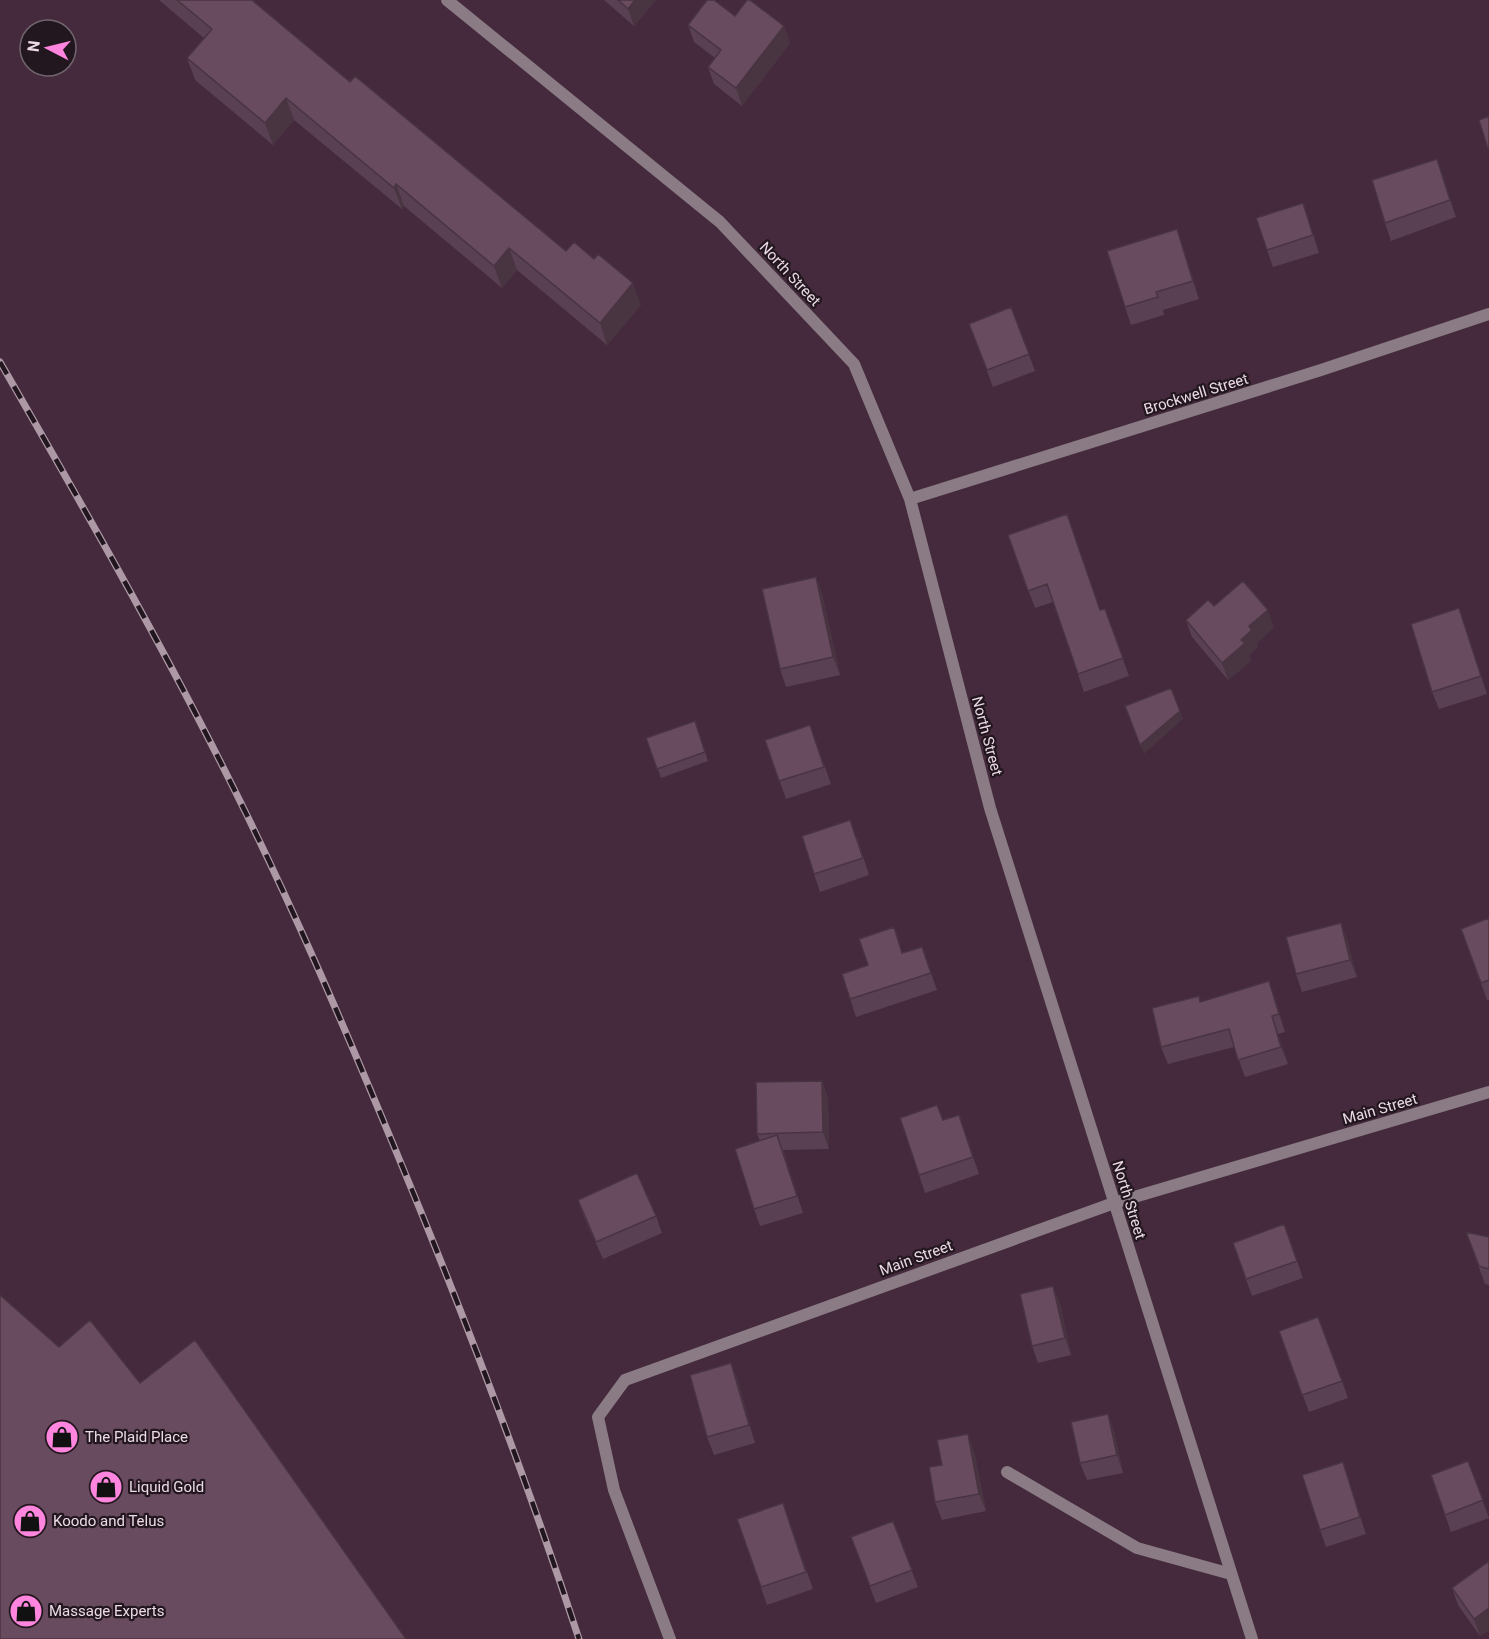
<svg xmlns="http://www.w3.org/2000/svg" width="1489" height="1639" font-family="Roboto,sans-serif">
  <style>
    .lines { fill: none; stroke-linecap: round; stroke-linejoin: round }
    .service { stroke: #8a7b85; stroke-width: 12 }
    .minor { stroke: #8a7b85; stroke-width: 12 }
    .rail-casing { stroke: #ad98a6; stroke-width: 7 }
    .rail { stroke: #23171f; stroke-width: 4.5; stroke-dasharray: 14; stroke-linecap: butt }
    .wall { fill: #594052 }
    .shaded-wall { fill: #493442 }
    .building { fill: #684b5f; stroke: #493442; stroke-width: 1.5 }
    .labels { text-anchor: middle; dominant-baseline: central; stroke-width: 4.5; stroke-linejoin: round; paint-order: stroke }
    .street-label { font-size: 15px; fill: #ecdae6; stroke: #23171f }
    .poi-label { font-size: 15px; fill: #ecdae6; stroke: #23171f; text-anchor: start }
  </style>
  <rect width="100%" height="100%" fill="#442a3c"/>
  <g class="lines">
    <path class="service" d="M 1007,1472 L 1137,1548 L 1231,1574
      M 670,1639 L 614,1490 L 598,1417 L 625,1380 L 1114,1203"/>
    <path class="minor" d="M 447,0 L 720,222 L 854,364 L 910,499 L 990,808 L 1252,1639
      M 910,499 L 1321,370 L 1489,314
      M 1114,1203 L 1489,1092"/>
    <g class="rail-casing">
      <path id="rail" d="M 0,362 C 81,503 162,644 234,789 C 292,905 343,1024 393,1144 C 461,1307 524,1471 579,1639"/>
    </g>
    <use href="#rail" class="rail"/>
  </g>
  <path class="wall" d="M 159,0 L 252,0 L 350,82 L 566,251 L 641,305 L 607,345 L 517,270 L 502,288 L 404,206 L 402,209 L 294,120 L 273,145 L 195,80 L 187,58 L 204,38 Z
    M 604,0 L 656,0 L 634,26 Z
    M 735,16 L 784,26 L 790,43 L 742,106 L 714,84 L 708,67 L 715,58 L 694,42 L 688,25 Z
    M 1437,159 L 1456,217 L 1391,241 L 1385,223 Z
    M 1309,221 L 1319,253 L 1273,267 L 1267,250 Z
    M 1183,247 L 1199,299 L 1163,310 L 1164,315 L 1131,325 L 1125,307 Z
    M 1011,307 L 1035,371 L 993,387 L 969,324 Z
    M 1008,535 L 1100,610 L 1105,609 L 1129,676 L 1084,692 L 1053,602 L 1035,608 Z
    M 816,577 L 822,594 L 840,675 L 786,687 L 780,669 Z
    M 1214,606 L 1274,627 L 1257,643 L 1258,647 L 1249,655 L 1251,661 L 1228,680 L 1192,637 L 1186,620 Z
    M 1465,625 L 1487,694 L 1439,709 L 1432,692 Z
    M 695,721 L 708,761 L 661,778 L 646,738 Z
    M 810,725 L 831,784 L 786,799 L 765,740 Z
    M 857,837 L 869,875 L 820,892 L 814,874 Z
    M 1489,918 L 1489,1000 L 1487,1000 L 1461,929 Z
    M 1347,940 L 1357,977 L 1302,992 L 1296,974 Z
    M 922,947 L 937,990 L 856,1017 L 842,974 Z
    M 1275,998 L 1285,1032 L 1278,1034 L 1288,1064 L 1245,1077 L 1234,1047 L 1168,1064 L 1161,1047 L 1201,1002 Z
    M 822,1081 L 828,1098 L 829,1149 L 783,1150 L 803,1213 L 760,1226 L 754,1209 L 760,1141 L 757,1134 Z
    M 959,1115 L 979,1174 L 925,1193 L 919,1175 L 943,1120 Z
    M 578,1200 L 656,1216 L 662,1233 L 603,1259 L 584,1217 Z
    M 1284,1224 L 1303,1278 L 1252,1296 L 1233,1243 Z
    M 1466,1232 L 1489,1237 L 1489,1285 L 1485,1284 Z
    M 1060,1303 L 1071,1355 L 1038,1363 L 1032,1346 Z
    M 1279,1331 L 1342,1381 L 1348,1398 L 1309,1412 Z
    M 731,1363 L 738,1381 L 755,1443 L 714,1455 L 707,1437 Z
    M 1108,1414 L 1114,1431 L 1123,1473 L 1087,1480 L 1080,1463 Z
    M 974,1451 L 986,1511 L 942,1520 L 935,1502 L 942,1465 Z
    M 1468,1461 L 1489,1518 L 1451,1532 L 1431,1475 Z
    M 1343,1462 L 1366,1534 L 1326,1547 L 1320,1530 Z
    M 783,1503 L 813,1589 L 767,1605 L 737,1519 Z
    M 893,1521 L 918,1587 L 876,1603 L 851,1537 Z
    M 1489,1561 L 1489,1630 L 1480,1636 L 1458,1605 L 1452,1588 Z"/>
  <path class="shaded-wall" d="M 635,0 L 656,0 L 634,26 L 628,9 Z
    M 784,26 L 790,43 L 742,106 L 736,88 Z
    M 286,98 L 294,120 L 273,145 L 265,123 Z
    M 1437,159 L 1444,177 L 1456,217 L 1450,200 Z
    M 396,184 L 404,206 L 402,209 L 394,188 Z
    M 1177,229 L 1183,247 L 1199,299 L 1193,281 Z
    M 509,248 L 517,270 L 502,288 L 494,266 Z
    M 633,283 L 641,305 L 607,345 L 600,323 Z
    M 816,577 L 822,594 L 840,675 L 833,657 Z
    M 1459,608 L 1465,625 L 1487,694 L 1481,676 Z
    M 1268,610 L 1274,627 L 1257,643 L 1258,647 L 1249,655 L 1251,661 L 1228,680 L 1222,663 L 1241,640 L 1249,626 Z
    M 1180,711 L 1183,719 L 1144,754 L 1140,745 Z
    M 1341,923 L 1347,940 L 1357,977 L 1350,960 Z
    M 1269,981 L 1275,998 L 1285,1032 L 1279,1014 Z
    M 1272,1016 L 1288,1064 L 1281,1047 Z
    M 822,1081 L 828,1098 L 829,1149 L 823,1132 Z
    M 1053,1286 L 1060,1303 L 1071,1355 L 1065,1338 Z
    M 731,1363 L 738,1381 L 755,1443 L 749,1425 Z
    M 1108,1414 L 1114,1431 L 1123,1473 L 1117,1455 Z
    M 968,1434 L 974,1451 L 986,1511 L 979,1494 Z
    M 1343,1462 L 1349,1479 L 1366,1534 L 1360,1517 Z
    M 1489,1608 L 1489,1630 L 1480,1636 L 1474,1619 Z"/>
  <path class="building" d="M 177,0 L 252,0 L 350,82 L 355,76 L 566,251 L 574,242 L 594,259 L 598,254 L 633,283 L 600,323 L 509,248 L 494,266 L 396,184 L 394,188 L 286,98 L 265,123 L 187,58 L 212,29 Z
    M 618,0 L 635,0 L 628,9 Z
    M 707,0 L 714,0 L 735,16 L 747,0 L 750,0 L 784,26 L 736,88 L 708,67 L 721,50 L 688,25 Z
    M 1489,116 L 1489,149 L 1488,149 L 1479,120 Z
    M 1437,159 L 1450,200 L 1385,223 L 1372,180 Z
    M 1303,203 L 1313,235 L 1267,250 L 1256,218 Z
    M 1177,229 L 1193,281 L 1156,292 L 1158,297 L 1125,307 L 1107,251 Z
    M 1011,307 L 1029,354 L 987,370 L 969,324 Z
    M 1067,514 L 1100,610 L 1105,609 L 1123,658 L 1078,674 L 1047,584 L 1028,591 L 1008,535 Z
    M 816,577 L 833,657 L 780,669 L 762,589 Z
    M 1243,581 L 1268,610 L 1249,626 L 1252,630 L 1241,640 L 1245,643 L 1222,663 L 1186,620 L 1208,600 L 1214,606 Z
    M 1459,608 L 1481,676 L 1432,692 L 1411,624 Z
    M 1171,688 L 1180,711 L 1140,745 L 1125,706 Z
    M 695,721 L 705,752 L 657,769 L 646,738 Z
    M 810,725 L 824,767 L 779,781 L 765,740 Z
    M 850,820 L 863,858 L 814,874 L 802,836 Z
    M 1489,918 L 1489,980 L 1481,983 L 1461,929 Z
    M 1341,923 L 1350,960 L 1296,974 L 1286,937 Z
    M 894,927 L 902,953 L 922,947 L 931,973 L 850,999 L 842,974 L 868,965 L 859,939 Z
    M 1269,981 L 1279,1014 L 1272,1016 L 1281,1047 L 1238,1060 L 1229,1029 L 1161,1047 L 1152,1008 L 1199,996 L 1200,1002 Z
    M 822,1081 L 823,1132 L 757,1134 L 756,1082 Z
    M 937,1105 L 943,1120 L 959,1115 L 973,1157 L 919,1175 L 900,1118 Z
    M 777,1135 L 797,1196 L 754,1209 L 735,1149 Z
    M 637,1173 L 656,1216 L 596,1242 L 578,1200 Z
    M 1284,1224 L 1297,1261 L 1246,1279 L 1233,1243 Z
    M 1466,1232 L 1489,1237 L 1489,1269 L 1479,1266 Z
    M 1053,1286 L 1065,1338 L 1032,1346 L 1020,1294 Z
    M 0,1295 L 59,1347 L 90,1320 L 140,1383 L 195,1340 L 406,1639 L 0,1639 Z
    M 1318,1317 L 1342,1381 L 1302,1395 L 1279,1331 Z
    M 731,1363 L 749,1425 L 707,1437 L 690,1375 Z
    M 1108,1414 L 1117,1455 L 1080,1463 L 1071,1422 Z
    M 968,1434 L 979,1494 L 935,1502 L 929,1467 L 942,1465 L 937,1440 Z
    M 1468,1461 L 1483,1500 L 1445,1515 L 1431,1475 Z
    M 1343,1462 L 1360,1517 L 1320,1530 L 1302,1475 Z
    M 783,1503 L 806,1572 L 761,1587 L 737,1519 Z
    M 893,1521 L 912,1570 L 870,1586 L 851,1537 Z
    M 1489,1561 L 1489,1608 L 1474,1619 L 1452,1588 Z"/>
  <defs>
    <g id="shop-disc" transform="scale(1.725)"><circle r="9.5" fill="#ff85de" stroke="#23171f"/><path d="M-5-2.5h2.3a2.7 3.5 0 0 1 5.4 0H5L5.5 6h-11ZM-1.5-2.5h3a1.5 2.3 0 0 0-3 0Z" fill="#111"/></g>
  </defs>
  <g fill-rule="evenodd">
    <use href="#shop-disc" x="62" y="1437"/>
    <use href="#shop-disc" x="106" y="1487"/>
    <use href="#shop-disc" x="30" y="1521"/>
    <use href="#shop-disc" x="26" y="1611"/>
  </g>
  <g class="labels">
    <g class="street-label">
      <text transform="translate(790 274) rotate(47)">North Street</text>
      <text transform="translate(1196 394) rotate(-17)">Brockwell Street</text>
      <text transform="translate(987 736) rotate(75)">North Street</text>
      <text transform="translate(1380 1109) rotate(-16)">Main Street</text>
      <text transform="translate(1129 1200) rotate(73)">North Street</text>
      <text transform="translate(916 1258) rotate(-20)">Main Street</text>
    </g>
    <g class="poi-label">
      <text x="85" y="1437">The Plaid Place</text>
      <text x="129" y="1487">Liquid Gold</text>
      <text x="53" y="1521">Koodo and Telus</text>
      <text x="49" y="1611">Massage Experts</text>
    </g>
  </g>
  <g transform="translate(48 48) rotate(277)"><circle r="28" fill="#23171f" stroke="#73656f" stroke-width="1.5"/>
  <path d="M0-4.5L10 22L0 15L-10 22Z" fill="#ff85de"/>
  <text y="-9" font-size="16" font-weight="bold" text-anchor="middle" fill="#ecdae6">N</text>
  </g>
</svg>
